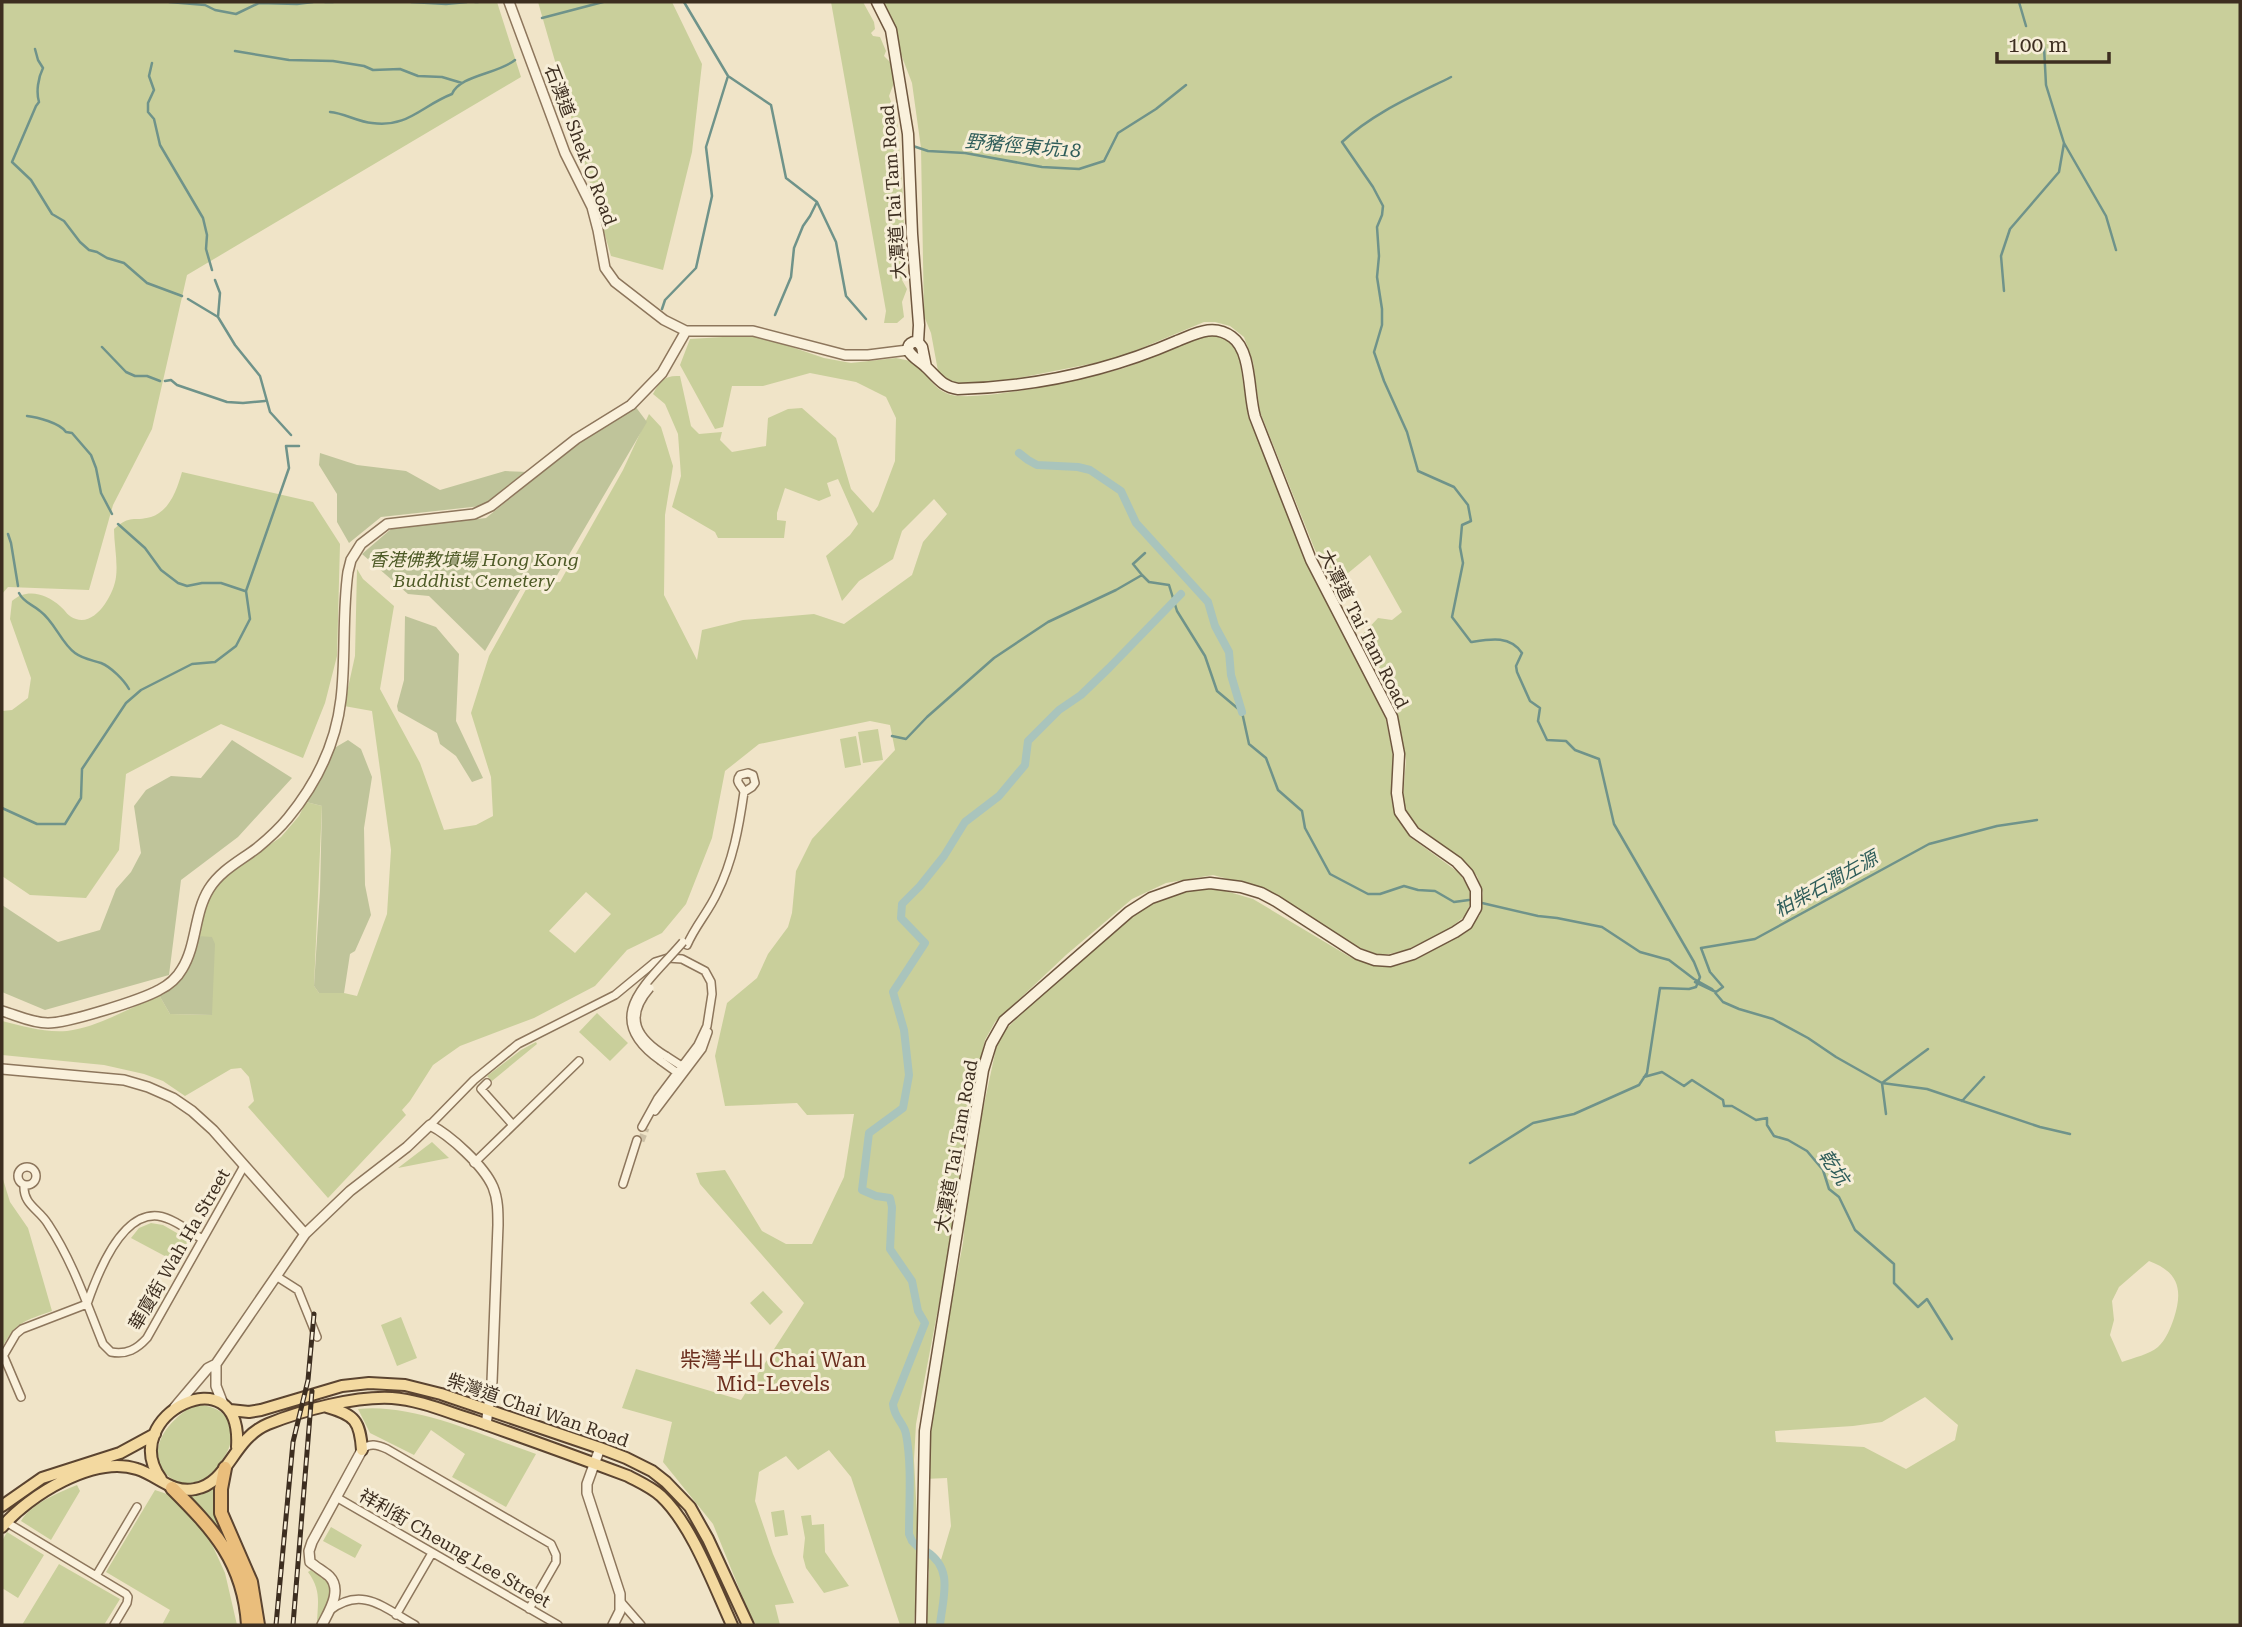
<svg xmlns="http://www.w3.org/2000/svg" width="2242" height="1627" font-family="'Roboto Serif','Noto Sans TC',serif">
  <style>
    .green { fill: #c9cf9b; fill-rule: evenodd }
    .cemetery { fill: #bfc49a }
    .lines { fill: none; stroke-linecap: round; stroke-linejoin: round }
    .stream { stroke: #6f938a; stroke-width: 2.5 }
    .canal { stroke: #a9c4bc; stroke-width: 8 }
    .minor-tunnel { stroke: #ccc0a6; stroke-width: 7; stroke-dasharray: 7 3.5; stroke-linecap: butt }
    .minor-casing { stroke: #8d765c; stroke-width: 10 }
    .tertiary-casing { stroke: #8d765c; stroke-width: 12 }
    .secondary-casing { stroke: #6f573f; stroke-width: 13 }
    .primary-casing { stroke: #5b4430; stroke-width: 14 }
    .trunk-casing { stroke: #5b4430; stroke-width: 16 }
    .minor { stroke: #faf1dc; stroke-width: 7 }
    .tertiary { stroke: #faf1dc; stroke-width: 9 }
    .secondary { stroke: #faf1dc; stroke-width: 10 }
    .primary { stroke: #f3d9a0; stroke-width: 10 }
    .trunk { stroke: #eabe7c; stroke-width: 12 }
    .rail-casing { stroke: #3d2e20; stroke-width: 5 }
    .rail { stroke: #f7eed8; stroke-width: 2.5; stroke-dasharray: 8; stroke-linecap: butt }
    .minor-bridge-casing { stroke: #8d765c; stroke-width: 10; stroke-linecap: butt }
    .minor-bridge { stroke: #faf1dc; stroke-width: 7 }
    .labels { text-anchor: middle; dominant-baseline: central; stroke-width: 6; stroke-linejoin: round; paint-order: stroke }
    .street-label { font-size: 18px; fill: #3d2e20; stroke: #f7eed8 }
    .park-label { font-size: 18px; font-style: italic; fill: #4d5a26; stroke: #f7eed8 }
    .water-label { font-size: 19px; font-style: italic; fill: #2f5d5a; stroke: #f7eed8 }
    .quarter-label { font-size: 21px; fill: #6b2e1e; stroke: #f7eed8 }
  </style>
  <rect width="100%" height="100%" fill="#f0e4c8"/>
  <path class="green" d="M 2,2 L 497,2 L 521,77 L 187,275 L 152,429 L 113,505 L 89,590 L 8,587 L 2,594 Z
    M 538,2 L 672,2 L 702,64 L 692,152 L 663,270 L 611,256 Z
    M 831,2 L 863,2 L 874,22 L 875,29 L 871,33 L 873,36 L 880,37 L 886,51 L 884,56 L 891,63 L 894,83 L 889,96 L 897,119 L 903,196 L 905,271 L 902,280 L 907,289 L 902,302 L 904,317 L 897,323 L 884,323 L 886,311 Z
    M 881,2 L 2240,2 L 2240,1625 L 926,1625 L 929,1572 L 925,1551 L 941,1560 L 951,1526 L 947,1478 L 924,1479 L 928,1426 L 963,1243 L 969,1175 L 997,1044 L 1005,1030 L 1074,964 L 1139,909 L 1170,895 L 1212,887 L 1253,899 L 1350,957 L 1374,966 L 1400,965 L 1417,959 L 1465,933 L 1480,915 L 1483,893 L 1477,876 L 1460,858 L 1418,827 L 1406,810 L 1403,797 L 1406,760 L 1397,711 L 1361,636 L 1378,618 L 1392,620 L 1402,612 L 1370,555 L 1336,583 L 1315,550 L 1260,412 L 1253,362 L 1244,337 L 1230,326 L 1215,322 L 1204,322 L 1125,355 L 1105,361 L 1014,379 L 959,384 L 948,380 L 938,371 L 931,333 L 924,316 L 921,148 L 912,83 ZM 2149,1261 C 2179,1272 2183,1290 2174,1318 C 2171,1327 2166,1340 2158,1347 C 2150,1354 2133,1358 2122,1362 L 2110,1335 L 2114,1320 L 2112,1301 L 2119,1287 ZM 1925,1397 L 1958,1425 L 1955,1440 L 1906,1469 L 1864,1447 L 1776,1442 L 1775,1431 L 1853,1426 L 1882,1422 Z
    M 1212,334 L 1225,337 L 1234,345 L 1239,355 L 1248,416 L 1304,555 L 1385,715 L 1394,761 L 1391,798 L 1395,815 L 1410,837 L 1458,872 L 1469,887 L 1471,902 L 1465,916 L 1445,932 L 1406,950 L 1389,954 L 1377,954 L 1355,946 L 1258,887 L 1213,875 L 1166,883 L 1132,899 L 1066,955 L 995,1022 L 985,1040 L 976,1078 L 951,1241 L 916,1424 L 914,1460 L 919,1556 L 914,1625 L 900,1625 L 851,1477 L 829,1450 L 798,1470 L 786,1456 L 759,1472 L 755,1501 L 773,1554 L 794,1603 L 775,1605 L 780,1625 L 756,1625 L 747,1608 L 713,1524 L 663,1462 L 672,1422 L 622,1408 L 636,1369 L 741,1400 L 804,1303 L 700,1184 L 696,1173 L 725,1170 L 762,1231 L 786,1244 L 812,1244 L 844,1177 L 854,1114 L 807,1115 L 797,1103 L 725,1106 L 715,1056 L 727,1003 L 757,978 L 768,954 L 788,927 L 792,913 L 796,871 L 812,839 L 895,750 L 890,725 L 870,721 L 759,744 L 725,771 L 712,838 L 686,904 L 662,933 L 627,950 L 595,986 L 534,1018 L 460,1046 L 433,1065 L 410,1101 L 402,1110 L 406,1115 L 328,1198 L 248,1107 L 254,1101 L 249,1077 L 241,1068 L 231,1069 L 185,1096 L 163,1081 L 144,1074 L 104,1065 L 2,1055 L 2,1021 C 23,1026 45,1033 67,1031 C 98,1027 130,1008 159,995 L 170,1014 L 212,1015 L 197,936 L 204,906 L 212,891 L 223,877 L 281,837 L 299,816 L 306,802 L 322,806 L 314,986 L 319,993 L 344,993 L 357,996 L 387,914 L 391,850 L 372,711 L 344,706 L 355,656 L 357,569 L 363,579 L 394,606 L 380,689 L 420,763 L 444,830 L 476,825 L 493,816 L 491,777 L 471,713 L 489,656 L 529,584 L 560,582 L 623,470 L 649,414 L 661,427 L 673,466 L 665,515 L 664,595 L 697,660 L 702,630 L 743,620 L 814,614 L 844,624 L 912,575 L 923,542 L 947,514 L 934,499 L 902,531 L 893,559 L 859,581 L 842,601 L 826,556 L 850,535 L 858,524 L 838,479 L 827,483 L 831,496 L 819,501 L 785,488 L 777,513 L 777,520 L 786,521 L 784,538 L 718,538 L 715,532 L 672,507 L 681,476 L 678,434 L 665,404 L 653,394 C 660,381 664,375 680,376 L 691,426 L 699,434 L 722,432 L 720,440 L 732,452 L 766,446 L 768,418 L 788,409 L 802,408 L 836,438 L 851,489 L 873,513 L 878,506 L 895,461 L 896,418 L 886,397 L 856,382 L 810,373 L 763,386 L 732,386 L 723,427 L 715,429 L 680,365 L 690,339 L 756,335 L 824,358 L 851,363 L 896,358 L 920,363 C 927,376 933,388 948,394 C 974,404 1098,377 1127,367 C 1155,357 1183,338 1212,334 ZM 586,892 L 611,914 L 575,953 L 549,931 Z
    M 182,472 L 313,502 L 340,544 L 337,656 L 325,703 L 303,758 L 221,724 L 126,774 L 119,850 L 86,898 L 30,895 L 2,876 L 2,711 L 12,710 L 28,698 L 31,678 L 10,619 L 12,601 C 26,588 46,593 60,606 C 66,611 68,617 76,619 C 96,626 114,594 116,577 C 118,562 114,544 114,529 C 131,514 133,522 151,517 C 170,511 177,489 182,472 Z
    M 878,729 L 883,760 L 863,763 L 858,732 Z
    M 856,736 L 861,765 L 845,768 L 840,739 Z
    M 597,1013 L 628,1043 L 610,1061 L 579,1032 Z
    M 536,1042 L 537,1044 L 492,1081 L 487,1076 L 521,1050 Z
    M 432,1142 L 449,1158 L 398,1168 Z
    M 2,1176 L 10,1202 L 28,1228 L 52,1311 C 25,1321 16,1321 2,1348 Z
    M 151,1223 L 163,1225 L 189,1240 L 176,1262 L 131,1238 L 139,1228 Z
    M 763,1291 L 783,1312 L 770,1325 L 750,1303 Z
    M 401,1317 L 417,1358 L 397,1366 L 381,1325 Z
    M 199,1405 C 219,1406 234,1418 231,1439 C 230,1449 225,1456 220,1463 C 190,1509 134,1468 169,1426 C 178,1416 186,1408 199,1405 Z
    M 358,1409 C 415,1403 483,1436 536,1454 L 506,1507 L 452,1477 L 465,1454 L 431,1430 L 414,1455 L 370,1433 Z
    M 77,1485 L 80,1491 L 51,1540 L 21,1521 C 32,1503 58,1493 77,1485 Z
    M 215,1487 L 217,1514 L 237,1561 L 214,1523 L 185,1495 L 201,1495 Z
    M 155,1490 L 170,1495 L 205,1529 L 225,1573 L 237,1625 L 162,1625 L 170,1610 L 106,1572 Z
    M 784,1510 L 788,1535 L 775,1537 L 771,1512 Z
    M 811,1515 L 812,1525 L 824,1524 L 825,1552 L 849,1586 L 824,1593 L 806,1568 L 803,1557 L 805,1538 L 801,1516 Z
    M 331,1527 L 362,1545 L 355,1558 L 323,1541 Z
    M 7,1532 L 44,1555 L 18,1598 L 2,1588 L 2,1541 Z
    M 59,1564 L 120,1599 L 104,1625 L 22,1625 Z
    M 311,1570 C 342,1589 333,1594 317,1622 C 318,1601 321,1590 308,1572 Z"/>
  <path class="cemetery" d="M 635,406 L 647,422 L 556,577 L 527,578 L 485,651 L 429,596 L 408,594 L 362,554 L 391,529 L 486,518 L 581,441 Z
    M 320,453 L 357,465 L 406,471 L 440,490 L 505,471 L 529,472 L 481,506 L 381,517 L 349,543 L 337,522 L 337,494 L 319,465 Z
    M 405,616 L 436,627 L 459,654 L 456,721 L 483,778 L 472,782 L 456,756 L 440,744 L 437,733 L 398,711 L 397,706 L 404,680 Z
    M 232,740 L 292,778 L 238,837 L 181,880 L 169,975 L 45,1010 L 2,992 L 2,905 L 58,942 L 100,930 L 116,889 L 131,872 L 141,853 L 134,806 L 146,790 L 171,776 L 201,778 Z
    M 348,740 L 361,749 L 372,777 L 364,828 L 365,885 L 371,915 L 355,951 L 350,954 L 344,993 L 319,993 L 314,986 L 320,891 L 322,806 L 306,802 L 331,750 Z
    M 197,936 L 212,937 L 215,944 L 212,1015 L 170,1014 L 159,995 L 186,971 Z"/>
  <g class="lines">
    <path class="stream" d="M 169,2 L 205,5 L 215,10 L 236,14 L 259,3 L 297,4 L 313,2
      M 325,2 L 333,2
      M 411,2 L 446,4 L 467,2
      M 475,2 L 478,2
      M 684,2 L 728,76 L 771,105 L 786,178 L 817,202 L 836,242 L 846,296 L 866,319
      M 2019,2 L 2026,26
      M 542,18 L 603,2
      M 2044,47 L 2046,85 L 2064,143 L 2106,216 L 2116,250
      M 35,49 L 38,60 L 43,68 C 38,78 36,92 39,102 L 36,106 L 12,162 L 31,180 L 52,214 L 64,221 L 80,242 L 89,250 L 97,252 L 107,258 L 124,263 L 147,283 L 182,296
      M 235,51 L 289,60 L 333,61 L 364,66 L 373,70 L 400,69 L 418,76 L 442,77 L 462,83
      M 152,63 L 149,76 L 154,90 L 148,103 L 148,112 L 154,119 L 160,145 L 203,218 L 207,235 L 206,249 L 212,270
      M 1451,77 C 1413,96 1373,113 1342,142 L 1373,187 L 1383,206 L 1382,215 L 1377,227 L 1379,256 L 1377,277 L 1382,309 L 1382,325 L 1374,352 L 1384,381 L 1407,432 L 1418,471 L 1454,487 L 1468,505 L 1471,521 L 1462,525 L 1460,547 L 1463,563 L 1452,617 L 1471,642 C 1490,639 1510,635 1522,653 L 1516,666 L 1517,672 L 1530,701 L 1540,708 L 1538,721 L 1547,740 L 1566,741 L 1575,750 L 1599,759 L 1614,824 L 1694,962 L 1700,977 L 1696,987 L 1689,989 L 1660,988 L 1647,1073 L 1639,1085 L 1574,1114 L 1533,1123 L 1470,1163
      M 330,112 C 344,113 358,122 372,123 C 408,128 421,106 452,94 C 460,75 498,74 515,60
      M 910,145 L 928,151 L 965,153 L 1042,167 L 1079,169 L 1104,161 L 1118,133 L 1156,109 L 1186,85
      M 215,280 L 220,293 L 218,317
      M 2004,291 L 2001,256 L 2010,229 L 2059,172 L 2064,143
      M 188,299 L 218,317 L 235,345 L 260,376 L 270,412 L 291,435
      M 662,309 L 665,300 L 696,268 L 712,196 L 706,147 L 728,76
      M 775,315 L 791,277 L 794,248 L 803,226 L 810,216 L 817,202
      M 102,347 L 126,372 L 135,376 L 147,376 L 160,381
      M 165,381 L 171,380 L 177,385 L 227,402 L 243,403 L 265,401
      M 27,416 C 37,417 60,423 66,432 L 72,433 L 91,455 L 96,468 L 101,493 L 112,514
      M 118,524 L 145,548 L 161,570 L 178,583 L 187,586 L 202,583 L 221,583 L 245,591
      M 8,534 L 11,543 L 18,586
      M 1142,575 L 1149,582 L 1169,585 L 1177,611 L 1205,656 L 1217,691 L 1242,712 L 1249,744 L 1266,758 L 1278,790 L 1302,811 L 1305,828 L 1330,874 L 1368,894 L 1380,894 L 1404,886 L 1418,890 L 1435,891 L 1454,902 L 1469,900
      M 19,593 C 24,603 32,604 40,611 C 55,622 61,643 75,653 C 83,659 92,660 101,663 C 111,667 124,680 129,689
      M 892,736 L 906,739 L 927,717 L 994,658 L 1048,622 L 1116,590 L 1142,575 L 1133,564 L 1145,553
      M 2,808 L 37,824 L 65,824 L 81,798 L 82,769 L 126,703 L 141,690 L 192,664 L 215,662 L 236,646 L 250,619 L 246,591 L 289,468 L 286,446 L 299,446
      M 1482,903 L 1538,916 L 1557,918 L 1602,927 L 1640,952 L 1669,960 L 1694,979 L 1712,989 L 1723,1002 L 1739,1009 L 1773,1019 L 1808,1038 L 1836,1057 L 1882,1083 L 1927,1089 L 2040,1127 L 2070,1134
      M 1695,982 L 1716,992 L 1723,987 L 1710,972 L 1701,948 L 1755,939 L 1929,844 L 1997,826 L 2037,820
      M 1644,1077 L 1662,1072 L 1684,1086 L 1692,1080 L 1723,1100 L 1724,1106 L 1732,1106 L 1756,1120 L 1767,1118 L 1767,1125 L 1774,1136 L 1788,1140 L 1807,1151 L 1823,1170 L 1829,1189 L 1839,1197 L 1855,1230 L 1894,1264 L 1894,1283 L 1918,1307 L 1927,1299 L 1952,1339
      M 1962,1101 L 1984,1077
      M 1886,1114 L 1882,1083 L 1928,1049"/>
    <path class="canal" d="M 1019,453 L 1028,460 L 1037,465 L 1078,467 L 1090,470 L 1121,491 L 1136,523 L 1208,602 L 1215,626 L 1229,652 L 1231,675 L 1242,712
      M 918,1547 L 912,1541 L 909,1534 C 909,1501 912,1466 906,1434 C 904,1423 894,1418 893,1404 L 925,1323 L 918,1311 L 912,1281 L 890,1249 L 892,1207 L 890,1198 L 876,1196 L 862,1190 L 869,1133 L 903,1108 L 909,1075 L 904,1030 L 893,992 L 925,943 L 901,918 L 902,904 L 920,886 L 944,856 L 965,822 L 999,796 L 1025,765 L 1028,741 L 1059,710 L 1081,695 L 1109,668 L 1181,594
      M 926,1551 C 954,1569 943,1596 940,1625"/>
    <path class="minor-tunnel" d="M 641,1141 L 646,1128"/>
    <g class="minor-casing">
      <path id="minor" d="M 687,945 C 695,926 709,911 717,893 C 733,861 739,827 744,792 L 752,787 L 755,783 L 753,775 L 748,773 L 740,775 C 734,783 742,785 744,792
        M 666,1056 L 683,1067
        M 661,1061 L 679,1074
        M 487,1083 L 481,1089 L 513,1125
        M 655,1111 L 702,1049 L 708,1032
        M 430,1125 L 474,1080 L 518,1044 L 615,995 L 655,962 L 668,958 L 682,959 L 705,971 L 711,982 L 712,994 L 707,1026 L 698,1045 L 658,1098 L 642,1127
        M 474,1163 L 579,1061
        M18 1176a9 9 0 1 1 18 0a9 9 0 1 1-18 0Z
        M 623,1184 L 637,1140
        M 24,1185 C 23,1205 39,1209 48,1224 C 73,1262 86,1302 103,1344 L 111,1352 C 127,1355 137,1349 147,1338 L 244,1166
        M 276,1276 L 298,1290 L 317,1337
        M 87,1304 C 97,1275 121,1212 158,1216 C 173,1218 189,1231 202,1239
        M 4,1357 L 21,1397
        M 2,1358 L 16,1334 L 22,1329 L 87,1304
        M 362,1450 C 369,1442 378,1445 387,1449 L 551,1544 L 556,1555 L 556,1562 L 529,1609
        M 336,1497 L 558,1625
        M 6,1522 L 126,1594 L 128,1597 L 127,1603 L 114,1625
        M 96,1576 L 137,1507
        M 621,1602 L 641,1625
        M 329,1611 C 362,1585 384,1608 415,1625
        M 396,1615 L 432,1553"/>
    </g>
    <g class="tertiary-casing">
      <path id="tertiary" d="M 509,2 L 565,153 L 592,207 L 598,230 L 605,268 L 615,282 L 664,320 L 686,331 L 753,331 L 845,355 L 868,355 L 908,350
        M 2,1011 C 16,1015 32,1023 48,1023 C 68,1023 141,1000 159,990 C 169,985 177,978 182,969 C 197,945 194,913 209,889 C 221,870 240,861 257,848 C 268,839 279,829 288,818 C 316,784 336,743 341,699 C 346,657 342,614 348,572 L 351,560 L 361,544 L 387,524 L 474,514 L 491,506 L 576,439 L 631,405 L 662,373 L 686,331
        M 2,1069 L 124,1080 L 148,1087 L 173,1098 L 192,1111 L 213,1130 L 305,1234
        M 216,1364 L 216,1386 L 223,1404
        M 175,1407 L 208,1368 L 216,1364 L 305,1234 L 350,1191 L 407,1147 L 430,1125 C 450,1135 484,1166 493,1187 C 498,1199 498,1212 498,1225 L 492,1382 L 486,1425
        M 600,1448 L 587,1484 L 587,1493 L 620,1594 L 620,1611 L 613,1625
        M 322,1625 C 329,1611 343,1590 329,1576 C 323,1571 316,1567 310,1562 L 309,1551 L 312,1542 L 362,1450"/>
    </g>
    <g class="secondary-casing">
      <path id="secondary" d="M 877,2 L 891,30 L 908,134 L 912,234 L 919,325 L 918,342 L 922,347 L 926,367
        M 918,342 C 912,341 908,344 908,350 C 912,357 918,360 925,366 C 936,376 942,387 958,389 C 1032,387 1108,371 1177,341 C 1195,334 1213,323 1232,337 C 1252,351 1248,394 1255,417 L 1311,560 L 1392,717 L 1399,754 L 1397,793 L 1400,812 L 1414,832 L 1457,862 L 1468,874 L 1476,890 L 1476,908 L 1467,924 L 1455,932 L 1413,954 L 1390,961 L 1375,960 L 1358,954 L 1276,901 L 1261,893 L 1241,887 L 1210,883 L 1185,886 L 1151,898 L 1129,912 L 1004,1021 L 991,1044 L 983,1070 L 925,1431 L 921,1625"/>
    </g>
    <g class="primary-casing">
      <path id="primary" d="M 327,1407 C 355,1415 360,1421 362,1450
        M 230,1410 L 249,1412 L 261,1410 L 342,1386 L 369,1383 L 405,1385 L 441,1394 L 600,1448 L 626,1458 L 652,1471 L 666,1482 L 690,1507 L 708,1539 L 748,1625
        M 161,1479 C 115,1416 243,1352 237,1447
        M 2,1506 L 42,1478 L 120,1453 L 155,1434
        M 2,1527 C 29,1495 94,1455 137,1469 C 157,1475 172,1494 195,1489 C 229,1483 232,1439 268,1424 C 303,1410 355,1396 392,1398 C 420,1400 447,1412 473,1420 C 525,1438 577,1457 628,1476 C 639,1482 651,1487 661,1496 C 692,1525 714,1586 732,1625"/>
    </g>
    <g class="trunk-casing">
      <path id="trunk" d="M 225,1468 L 221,1489 L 221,1513 L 251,1582 L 258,1625
        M 172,1488 C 214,1530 244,1562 248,1625"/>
    </g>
    <use href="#minor" class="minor"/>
    <use href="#tertiary" class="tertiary"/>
    <use href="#secondary" class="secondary"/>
    <use href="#primary" class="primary"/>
    <use href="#trunk" class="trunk"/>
    <g class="rail-casing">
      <path id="rail" d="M 276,1625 L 293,1442 L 308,1380 L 314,1314
        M 293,1625 L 312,1391"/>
    </g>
    <use href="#rail" class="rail"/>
    <g class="minor-bridge-casing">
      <path id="minor-bridge" d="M 650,988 C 624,1018 637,1038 666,1056
        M 661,1061 C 598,1017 648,983 683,942"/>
    </g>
    <use href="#minor-bridge" class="minor-bridge"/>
  </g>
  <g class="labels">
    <g class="street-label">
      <text transform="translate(581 145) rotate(69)">石澳道 Shek O Road</text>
      <text transform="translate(893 192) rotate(-94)">大潭道 Tai Tam Road</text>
      <text transform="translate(1364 629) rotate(63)">大潭道 Tai Tam Road</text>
      <text transform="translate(956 1146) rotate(-80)">大潭道 Tai Tam Road</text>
      <text transform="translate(179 1249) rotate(-60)">華廈街 Wah Ha Street</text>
      <text transform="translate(538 1410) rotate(19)">柴灣道 Chai Wan Road</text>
      <text transform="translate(455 1548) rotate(30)">祥利街 Cheung Lee Street</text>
    </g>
    <g class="park-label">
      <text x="474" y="559">香港佛教墳場 Hong Kong<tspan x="474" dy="21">Buddhist Cemetery</tspan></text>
    </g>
    <g class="water-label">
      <text transform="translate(1023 146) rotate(5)">野豬徑東坑18</text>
      <text transform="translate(1826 884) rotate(-29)">柏柴石澗左源</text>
      <text transform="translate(1834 1167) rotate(56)">乾坑</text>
    </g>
    <g class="quarter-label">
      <text x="773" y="1360">柴灣半山 Chai Wan<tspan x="773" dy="24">Mid-Levels</tspan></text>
    </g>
  </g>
  <rect width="2242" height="1627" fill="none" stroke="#3d2e20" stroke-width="7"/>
  <path d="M1997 52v10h112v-10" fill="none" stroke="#3d2e20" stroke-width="3.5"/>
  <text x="2008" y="52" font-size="21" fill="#3d2e20" stroke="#f7eed8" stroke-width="5" paint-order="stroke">100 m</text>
</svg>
